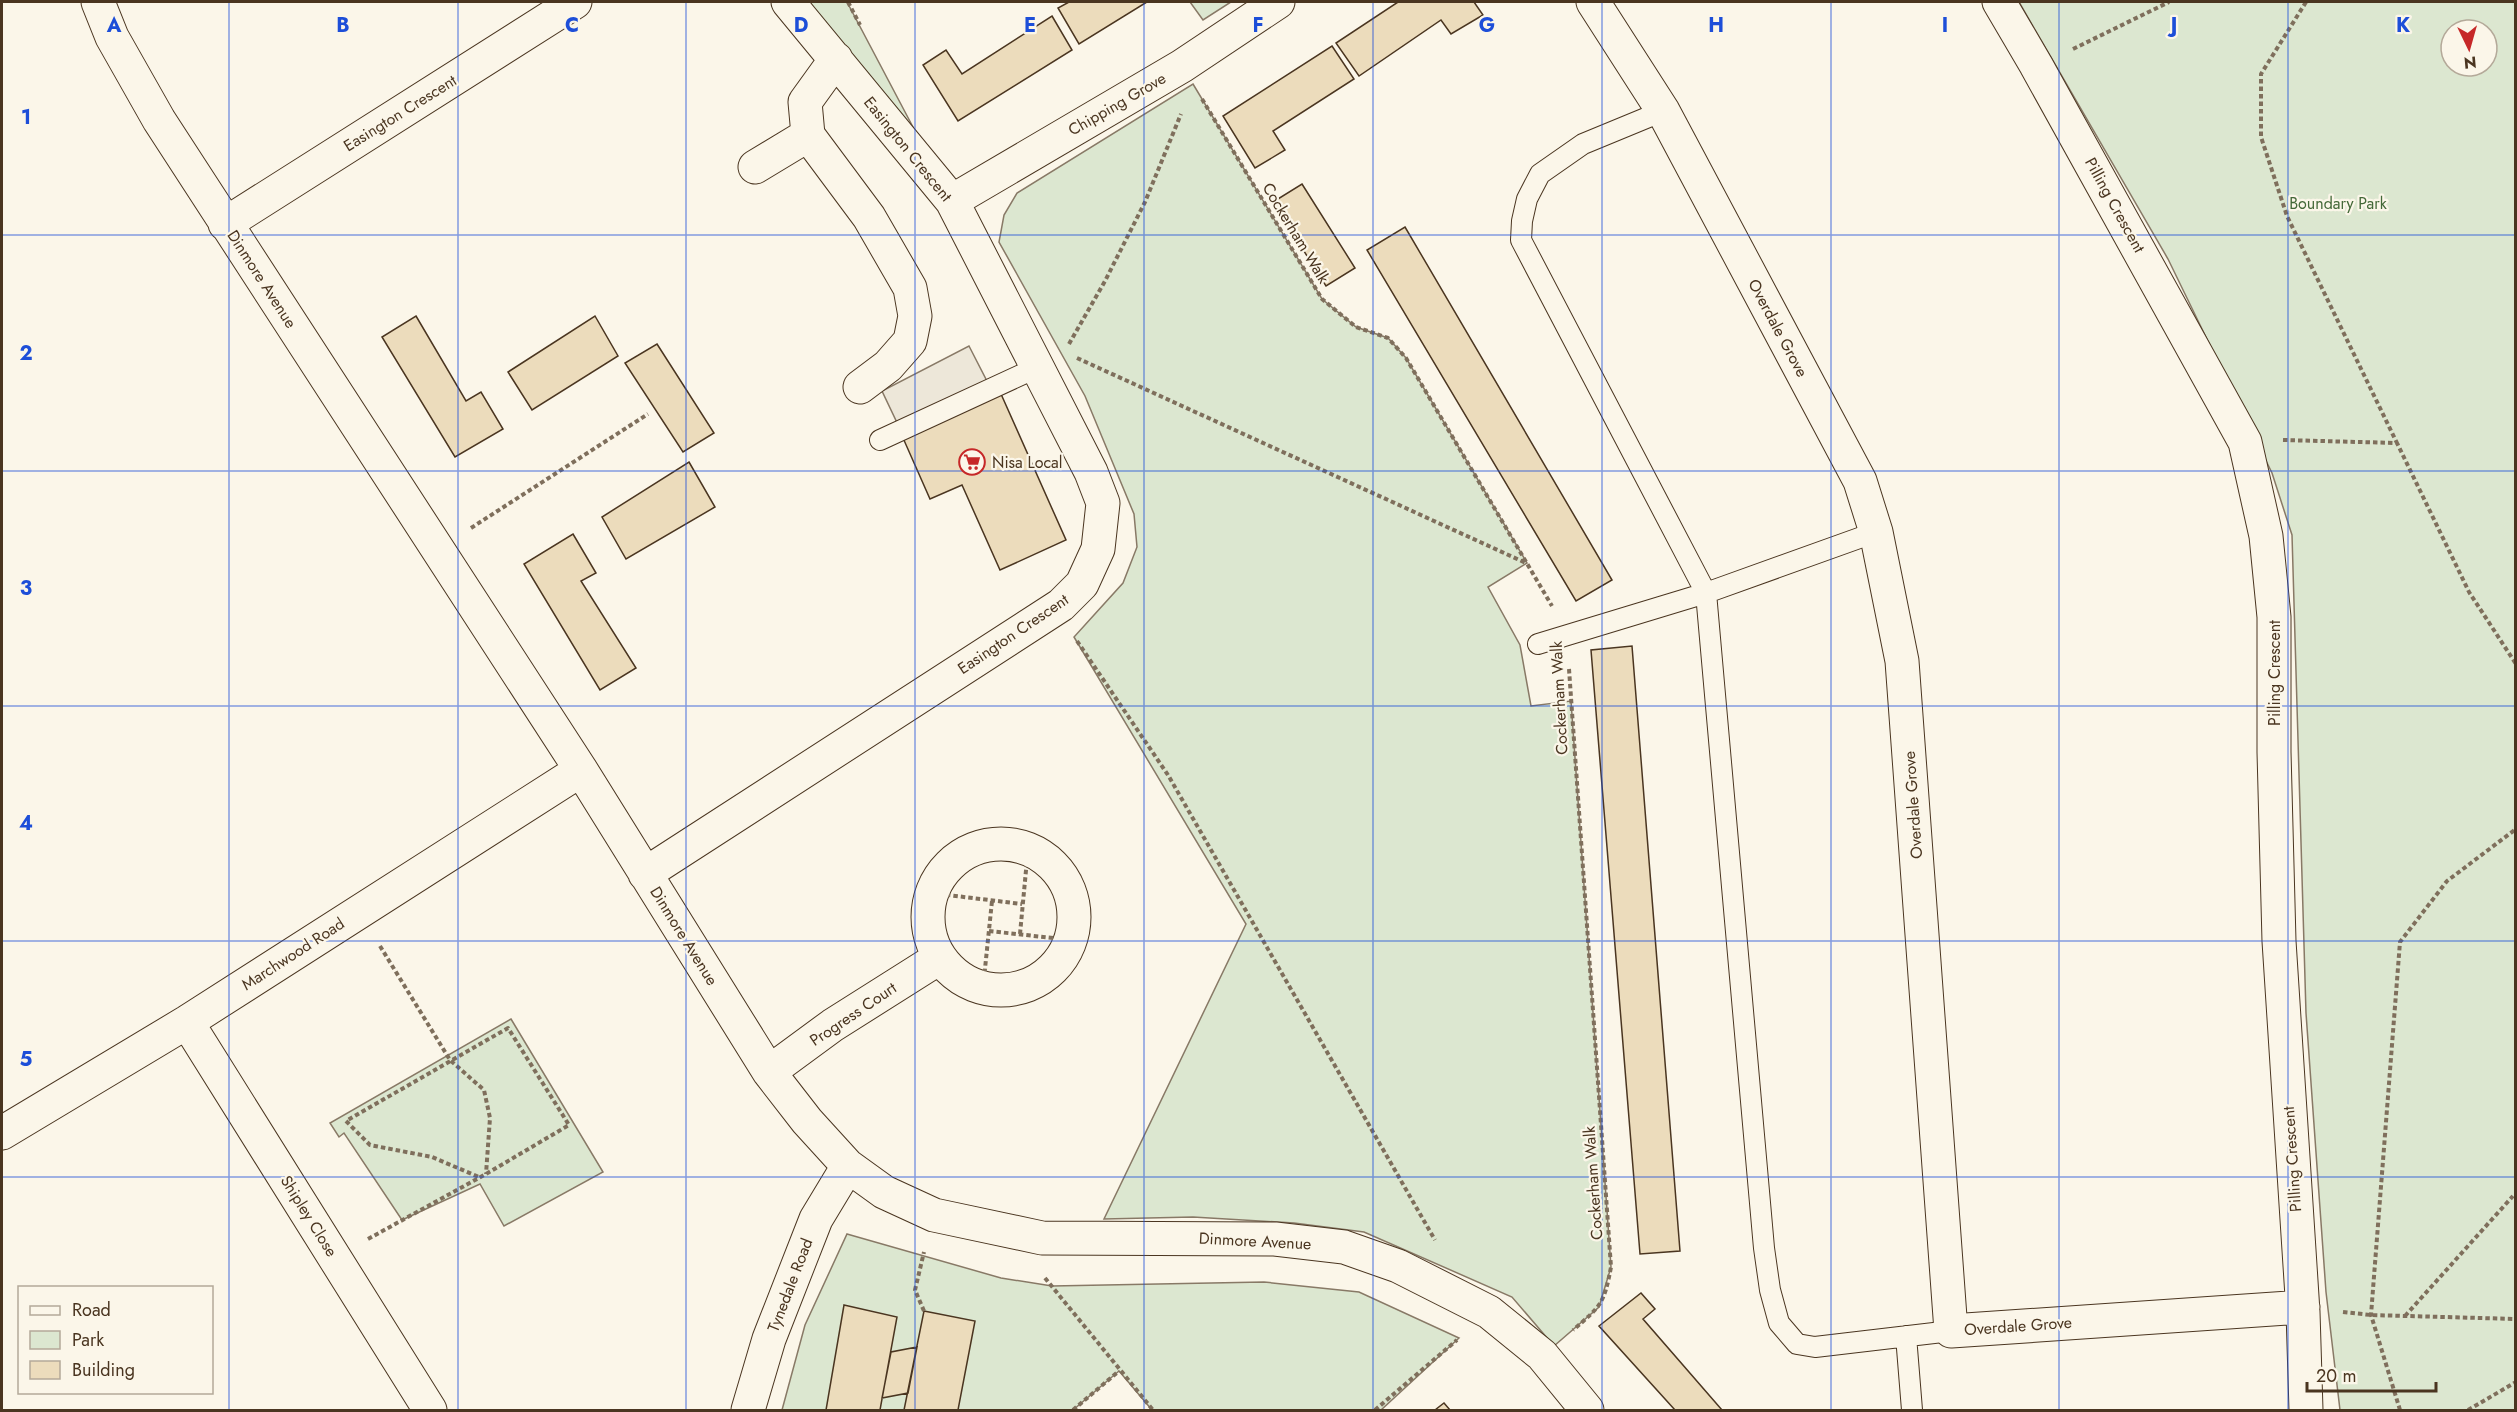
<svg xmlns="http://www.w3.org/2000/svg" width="2517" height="1412" font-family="Jost,sans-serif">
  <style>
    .green { fill: #dce7d0; stroke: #887966; stroke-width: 1.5; fill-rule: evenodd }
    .parking { fill: #ede7d9; stroke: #887966; stroke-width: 1.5 }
    .building { fill: #ecdcbc; stroke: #4a3520; stroke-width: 1.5 }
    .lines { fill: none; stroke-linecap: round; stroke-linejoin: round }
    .service-casing { stroke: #4a3520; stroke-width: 22 }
    .minor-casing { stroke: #4a3520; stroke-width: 35 }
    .path { stroke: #7f6f5c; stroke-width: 4; stroke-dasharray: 4.5 3; stroke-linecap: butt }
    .service { stroke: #fbf6e9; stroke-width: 20 }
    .minor { stroke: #fbf6e9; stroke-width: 33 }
    .grid { fill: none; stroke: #1d4ed8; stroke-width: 1.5; stroke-opacity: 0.55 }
    .labels { text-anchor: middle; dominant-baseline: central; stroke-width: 4.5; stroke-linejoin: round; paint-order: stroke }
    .street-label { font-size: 16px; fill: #4a3520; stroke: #fbf6e9 }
    .park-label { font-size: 16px; fill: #436837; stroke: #fbf6e9 }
    .poi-label { font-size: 16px; fill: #4a3520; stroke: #fbf6e9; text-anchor: start }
    .grid-label { font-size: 20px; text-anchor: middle; font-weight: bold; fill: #1d4ed8; stroke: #fbf6e9; stroke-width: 4.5; stroke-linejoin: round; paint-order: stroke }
  </style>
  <rect width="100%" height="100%" fill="#fbf6e9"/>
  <path class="green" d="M 799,2 L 847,2 L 952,201 Z
    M 1190,2 L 1231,2 L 1203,20 Z
    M 2019,2 L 2515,2 L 2515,1410 L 2340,1410 L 2326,1292 L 2306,1013 L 2292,535 L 2272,473 L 2168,259 ZM 2451,30 L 2487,30 L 2487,66 L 2451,66 Z
    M 1193,84 L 1322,299 L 1356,327 L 1388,338 L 1406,358 L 1527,563 L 1488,587 L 1520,645 L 1531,706 L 1571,701 L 1611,1267 L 1599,1307 L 1554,1346 L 1512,1297 L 1364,1232 L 1294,1223 L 1193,1217 L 1104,1219 L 1246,924 L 1074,637 L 1123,583 L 1137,547 L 1134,514 L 1085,396 L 999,242 L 1004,215 L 1017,193 Z
    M 511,1019 L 603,1172 L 504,1226 L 480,1184 L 402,1220 L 344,1133 L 339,1137 L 330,1123 Z
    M 847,1234 L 1001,1278 L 1052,1286 L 1264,1282 L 1359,1292 L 1459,1338 L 1381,1410 L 1152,1410 L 1119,1371 L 1073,1410 L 782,1410 L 805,1325 Z"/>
  <path class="parking" d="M 969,346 L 991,389 L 901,431 L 882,391 Z"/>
  <path class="building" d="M 1069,2 L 1147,2 L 1079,44 L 1058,8 Z
    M 1398,2 L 1474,2 L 1483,15 L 1451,34 L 1441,20 L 1359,76 L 1336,43 Z
    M 1052,16 L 1072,50 L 958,121 L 923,65 L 946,50 L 962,74 Z
    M 1332,46 L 1354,79 L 1273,131 L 1285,150 L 1255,168 L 1223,116 Z
    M 1302,184 L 1355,268 L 1326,286 L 1273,202 Z
    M 1405,227 L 1612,580 L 1576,601 L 1367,250 Z
    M 416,316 L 466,401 L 481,392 L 503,429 L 455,457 L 382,337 Z
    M 595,316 L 618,356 L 532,410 L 508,372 Z
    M 657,344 L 714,433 L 683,452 L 625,363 Z
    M 1001,394 L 1066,540 L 1000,570 L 962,485 L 930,499 L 903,438 Z
    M 689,462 L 715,507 L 626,559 L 602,517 Z
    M 573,534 L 596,573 L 581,581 L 636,668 L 600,690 L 524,564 Z
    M 1632,646 L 1680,1251 L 1640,1254 L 1591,650 Z
    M 1641,1293 L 1655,1309 L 1643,1319 L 1722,1410 L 1675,1410 L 1599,1326 Z
    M 844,1305 L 897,1317 L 880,1410 L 826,1410 Z
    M 924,1311 L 975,1321 L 958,1410 L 904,1410 Z
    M 917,1347 L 908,1393 L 882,1398 L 891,1352 Z
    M 1444,1403 L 1450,1410 L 1435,1410 Z"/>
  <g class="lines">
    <g class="service-casing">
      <path id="service" d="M 1663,111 L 1583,144 L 1540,174 L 1527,199 L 1522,221 L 1521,240 L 1706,593 L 1764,1248 L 1770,1290 L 1779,1323 L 1797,1344 L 1815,1347 L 1951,1331
        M 880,440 L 1036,368
        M 1538,644 L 1706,593 L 1876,532
        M 1906,1336 L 1912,1410"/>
    </g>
    <g class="minor-casing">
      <path id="minor" d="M 98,2 L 112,37 L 159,120 L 581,770 L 769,1072 L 807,1121 L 848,1166 L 884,1192 L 934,1215 L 1042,1238 L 1275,1239 L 1344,1247 L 1398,1266 L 1489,1312 L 1542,1355 L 1587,1410
        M 1593,2 L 1663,111 L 1860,481 L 1876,532 L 1902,661 L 1951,1331 L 2303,1307
        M 1999,2 L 2036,65 L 2245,442 L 2266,536 L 2274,617 L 2274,752 L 2279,941 L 2303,1312 L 2306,1410
        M 836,59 L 805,102 L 808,135 L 869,217 L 910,288 L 915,316 L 910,341 L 888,366 L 860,387
        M 755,167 L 808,135
        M 952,201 L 1182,66 L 1278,2
        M 225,224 L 575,2
        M928 917a73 73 0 1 1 146 0a73 73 0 1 1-146 0Z
        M 645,874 L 1061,605 L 1082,584 L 1098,549 L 1103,503 L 1091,472 L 952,201 L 788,2
        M 187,1022 L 430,1410
        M 769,1072 L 833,1025 L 939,958
        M 2,1133 L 187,1022 L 581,770
        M 748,1410 L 769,1339 L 816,1219 L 848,1166"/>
    </g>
    <path class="path" d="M 848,2 L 860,25
      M 2306,2 L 2261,74 L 2261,137 L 2287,216 L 2397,443
      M 2073,49 L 2169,2
      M 1202,99 L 1322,299 L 1356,327 L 1388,338 L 1406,358 L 1552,606
      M 1069,344 L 1105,281 L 1145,202 L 1181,114
      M 1077,358 L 1526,563
      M 2283,440 L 2397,443 L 2469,592 L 2516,664
      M 471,528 L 648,414
      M 1077,641 L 1168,775 L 1435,1240
      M 1569,669 L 1611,1267 C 1604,1304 1601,1306 1573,1330
      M 931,893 L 1022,904
      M 989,931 L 1071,940
      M 1020,934 L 1028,849
      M 380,946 L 450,1060 L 484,1090 L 490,1118 L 486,1174
      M 983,988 L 992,901
      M 368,1239 L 486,1174 L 569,1125 L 508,1028 L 346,1121 L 370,1145 L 432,1157 L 479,1177
      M 1045,1278 L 1153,1410
      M 924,1311 L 915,1290 L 924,1252
      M 2343,1312 L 2371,1315 L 2516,1319
      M 2405,1316 L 2513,1196
      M 1073,1410 L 1119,1371
      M 1375,1410 L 1457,1340
      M 2400,1410 L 2371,1315 L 2400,942 L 2447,881 L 2516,829
      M 2468,1410 L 2516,1382"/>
    <use href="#service" class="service"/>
    <use href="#minor" class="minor"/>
  </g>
  <path class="grid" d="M 229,2 L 229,1410M 458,2 L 458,1410M 686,2 L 686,1410M 915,2 L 915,1410M 1144,2 L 1144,1410M 1373,2 L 1373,1410M 1602,2 L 1602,1410M 1831,2 L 1831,1410M 2059,2 L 2059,1410M 2288,2 L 2288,1410M 2,235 L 2516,235M 2,471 L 2516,471M 2,706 L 2516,706M 2,941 L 2516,941M 2,1177 L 2516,1177"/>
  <defs>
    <g id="supermarket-ring" transform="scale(1.35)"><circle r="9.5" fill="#fbf6e9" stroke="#c62828" stroke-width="1.5"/><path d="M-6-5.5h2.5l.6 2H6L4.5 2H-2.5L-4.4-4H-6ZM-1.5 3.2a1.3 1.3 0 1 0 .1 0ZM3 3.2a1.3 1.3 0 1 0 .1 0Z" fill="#c62828"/></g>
  </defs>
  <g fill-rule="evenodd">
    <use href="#supermarket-ring" x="972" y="462"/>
  </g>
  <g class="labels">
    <g class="street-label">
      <text transform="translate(1117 104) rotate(-30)">Chipping Grove</text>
      <text transform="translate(400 113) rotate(-32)">Easington Crescent</text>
      <text transform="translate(908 149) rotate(51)">Easington Crescent</text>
      <text transform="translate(2115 205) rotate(61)">Pilling Crescent</text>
      <text transform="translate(1296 233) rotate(59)">Cockerham Walk</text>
      <text transform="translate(262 279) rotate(57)">Dinmore Avenue</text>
      <text transform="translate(1778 328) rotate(62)">Overdale Grove</text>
      <text transform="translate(1013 634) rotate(-34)">Easington Crescent</text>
      <text transform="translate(2274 673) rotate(-90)">Pilling Crescent</text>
      <text transform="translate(1559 698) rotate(-93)">Cockerham Walk</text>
      <text transform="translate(1913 805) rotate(-94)">Overdale Grove</text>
      <text transform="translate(684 936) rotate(58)">Dinmore Avenue</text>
      <text transform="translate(293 954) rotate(-33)">Marchwood Road</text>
      <text transform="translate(853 1014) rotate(-34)">Progress Court</text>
      <text transform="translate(2292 1159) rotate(-94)">Pilling Crescent</text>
      <text transform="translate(1593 1183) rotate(-94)">Cockerham Walk</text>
      <text transform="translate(309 1216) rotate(58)">Shipley Close</text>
      <text transform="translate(1255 1241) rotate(3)">Dinmore Avenue</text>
      <text transform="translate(790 1285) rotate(-69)">Tynedale Road</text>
      <text transform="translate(2018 1326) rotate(-4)">Overdale Grove</text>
    </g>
    <g class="park-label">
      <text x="2338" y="203">Boundary Park</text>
    </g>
    <g class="poi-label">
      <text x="992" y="462">Nisa Local</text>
    </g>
  </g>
  <g class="grid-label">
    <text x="114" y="32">A</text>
    <text x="343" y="32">B</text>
    <text x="572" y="32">C</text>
    <text x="801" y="32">D</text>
    <text x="1030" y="32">E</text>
    <text x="1258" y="32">F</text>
    <text x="1487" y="32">G</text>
    <text x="1716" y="32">H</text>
    <text x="1945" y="32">I</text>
    <text x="2174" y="32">J</text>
    <text x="2403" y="32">K</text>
    <text x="26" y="124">1</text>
    <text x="26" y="360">2</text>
    <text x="26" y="595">3</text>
    <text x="26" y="830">4</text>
    <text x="26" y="1066">5</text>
  </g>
  <rect width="2517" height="1412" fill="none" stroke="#4a3520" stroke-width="6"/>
  <rect x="18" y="1286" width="195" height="108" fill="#fbf6e9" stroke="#b4a999" stroke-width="1.5"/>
  <rect x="30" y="1306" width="30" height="9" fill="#fbf6e9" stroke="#b4a999" stroke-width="1.5"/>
  <text x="72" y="1316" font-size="18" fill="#4a3520">Road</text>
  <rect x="30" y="1331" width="30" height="18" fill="#dce7d0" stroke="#b4a999" stroke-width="1.5"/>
  <text x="72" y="1346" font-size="18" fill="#4a3520">Park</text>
  <rect x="30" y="1361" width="30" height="18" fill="#ecdcbc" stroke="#b4a999" stroke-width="1.5"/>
  <text x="72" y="1376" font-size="18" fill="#4a3520">Building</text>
  <g transform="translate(2469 48) rotate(175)"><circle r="28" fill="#fbf6e9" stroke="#b4a999" stroke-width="1.5"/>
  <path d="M0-4.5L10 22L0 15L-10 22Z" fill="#c62828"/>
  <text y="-9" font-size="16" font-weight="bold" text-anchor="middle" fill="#4a3520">N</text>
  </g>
  <path d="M2307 1382v9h129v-9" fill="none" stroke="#4a3520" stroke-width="3"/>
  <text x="2316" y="1382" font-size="18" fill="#4a3520" stroke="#fbf6e9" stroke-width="4.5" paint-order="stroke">20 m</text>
</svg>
